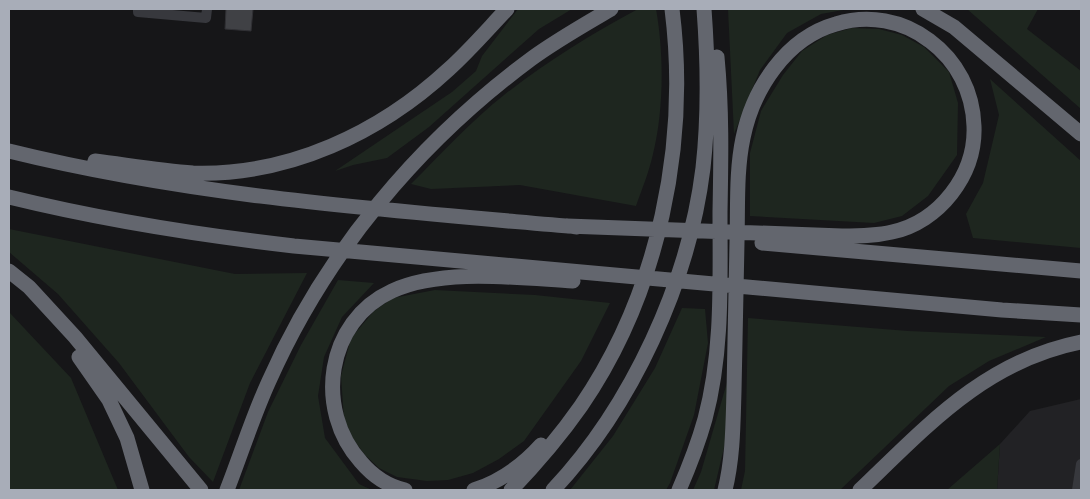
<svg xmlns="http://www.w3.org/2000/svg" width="1090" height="499" font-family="Rubik,sans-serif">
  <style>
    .built { fill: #222225 }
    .green { fill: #1e261f }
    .building { fill: #404145; stroke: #303034 }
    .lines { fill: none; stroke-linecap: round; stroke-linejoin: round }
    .minor { stroke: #37383d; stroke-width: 10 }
    .highway { stroke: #63666e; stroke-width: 15 }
  </style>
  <rect width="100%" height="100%" fill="#161618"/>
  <path class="built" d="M 1081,399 L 1081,490 L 997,490 L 1000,444 L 1030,411 Z"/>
  <path class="green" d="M 518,9 L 572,9 L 539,29 L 429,127 L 387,158 L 353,165 L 335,171 L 452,92 L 476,71 L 482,56 Z
    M 638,9 L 656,9 C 664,53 664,110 653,154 C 649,172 642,189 636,206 L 520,185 L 431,189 L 411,184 C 441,154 471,121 504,95 C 546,62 591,34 638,9 Z
    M 728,9 L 849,9 L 821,14 L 787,33 L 760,70 L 734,134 Z
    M 967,9 L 1038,9 L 1027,29 L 1081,71 L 1081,109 Z
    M 852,28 L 879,29 L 902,35 L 924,47 L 949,72 L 958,103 L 957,155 L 928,196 L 902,216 L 874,223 L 750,216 L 750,153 L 761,111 L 783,75 L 802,51 L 827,35 Z
    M 990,79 L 1081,161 L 1081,248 L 973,238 L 966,214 L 983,183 L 999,115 Z
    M 9,229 L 235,274 L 307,273 L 250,383 L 213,482 L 189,457 L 119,363 L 58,294 L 9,252 Z
    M 338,280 L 374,283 L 342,317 L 324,357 L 318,396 L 325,438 L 359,484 L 372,490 L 239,490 L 268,412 L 301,345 Z
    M 435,290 L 535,295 L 610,303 L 581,361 L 524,441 L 499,459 L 473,473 L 448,480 L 427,481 L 397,477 L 379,468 L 365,455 L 353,439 L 344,419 L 341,376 L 351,338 L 374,311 L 393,298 Z
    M 682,308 L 705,309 L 708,343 L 694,415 L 670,483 L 666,490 L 570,490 L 613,436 L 655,368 Z
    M 9,312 L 71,378 L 118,490 L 9,490 Z
    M 748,318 L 908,331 L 1046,337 L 989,361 L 949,386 L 840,490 L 741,490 L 745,471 Z
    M 728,379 L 726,439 L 714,490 L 693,490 L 701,472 Z
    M 1000,444 L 997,490 L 947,490 Z"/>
  <path class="building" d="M 226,9 L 253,9 L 251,31 L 225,29 Z"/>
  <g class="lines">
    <path class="minor" d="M 138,9 L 138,12 L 206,18 L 207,9
      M 1077,490 L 1081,464"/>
    <path class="highway" d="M 923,9 L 954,27 L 1081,134
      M 9,151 C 195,197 386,210 577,227
      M 95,161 C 127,165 160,171 193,173 C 289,176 380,133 449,69 C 470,50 488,29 507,9
      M 9,197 C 103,220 198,235 294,246 L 1002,310 L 1081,315
      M 567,226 L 842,236 C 859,236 875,236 892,232 C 939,222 976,175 974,126 C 973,92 957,61 930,41 C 903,20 868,14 836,24 C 786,38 753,89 743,138 C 736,171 738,207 737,242 C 736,291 735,341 734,391 C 733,424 733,458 725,490
      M 762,243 L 1081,271
      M 9,271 L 29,287 L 75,337 L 201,490
      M 79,357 L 109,400 L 127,438 L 142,490
      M 227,490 C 241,454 253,416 269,381 C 326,252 419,142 531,59 C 557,40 584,25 611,9
      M 405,490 C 388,486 372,475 361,462 C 314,410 326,321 392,291 C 441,268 519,278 573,281
      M 474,490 C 499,482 523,465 541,445
      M 511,490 C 536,464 560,436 581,406 C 659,292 689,144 672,9
      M 553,490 C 632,406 689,282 703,168 C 709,114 708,62 704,9
      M 679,490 C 689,467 698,444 705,419 C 723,352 720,281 720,212 C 721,160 722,109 717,57
      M 860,490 C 927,426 985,361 1081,342"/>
  </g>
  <rect width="1090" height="499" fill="none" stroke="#a8adb8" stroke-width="20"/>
</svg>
